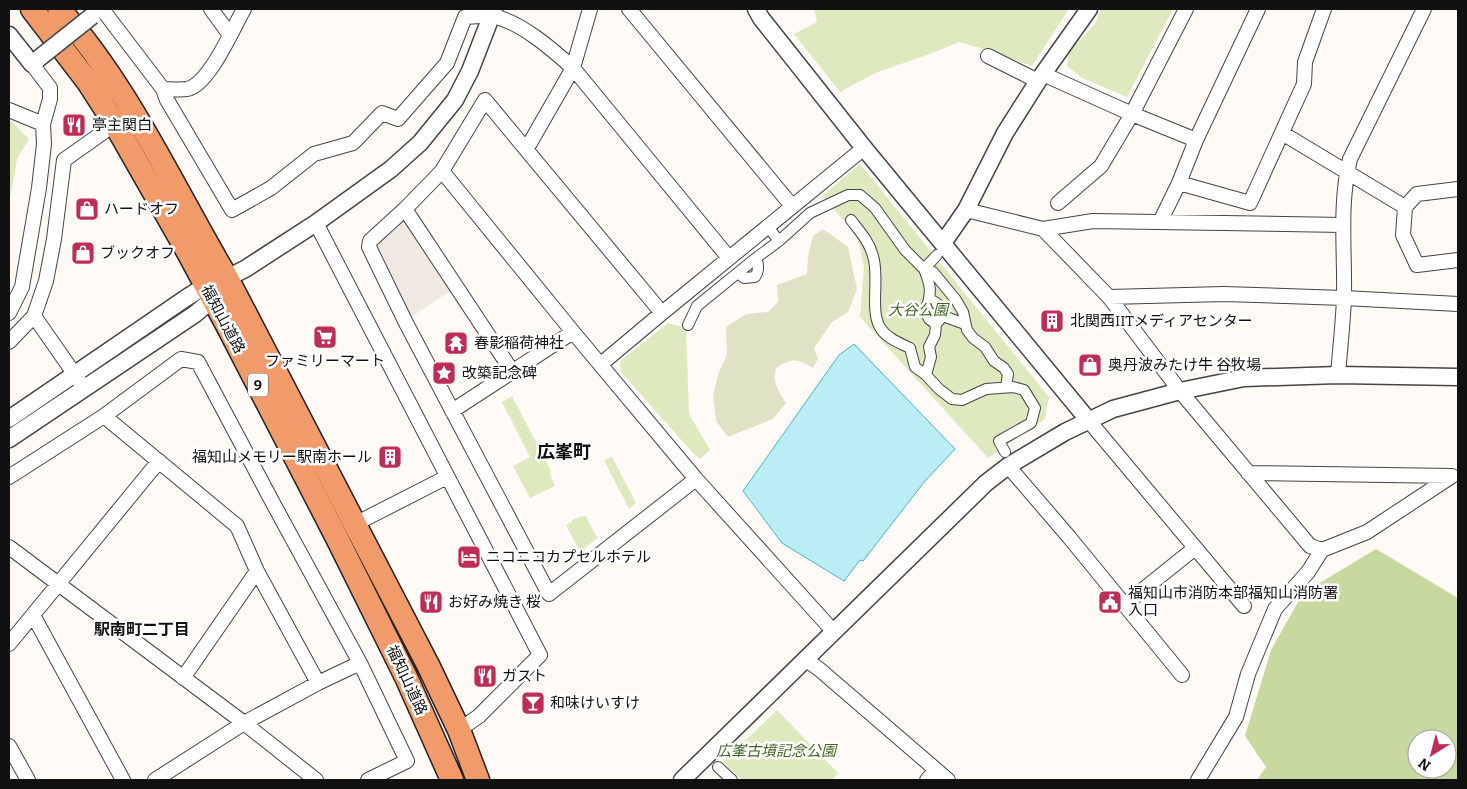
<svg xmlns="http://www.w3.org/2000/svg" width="1467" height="789" font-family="Bitter,'Noto Sans JP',serif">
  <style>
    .green { fill: #dfe9bf }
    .forest { fill: #c7d99e; fill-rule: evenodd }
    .cemetery { fill: #dfe2c5 }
    .plaza { fill: #f0e9e2 }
    .water { fill: #bbedf4; stroke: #45b4c9 }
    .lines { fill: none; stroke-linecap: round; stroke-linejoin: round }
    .pedestrian-casing { stroke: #444; stroke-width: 12 }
    .minor-casing { stroke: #444; stroke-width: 16 }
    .tertiary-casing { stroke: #444; stroke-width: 19 }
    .trunk-casing { stroke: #222; stroke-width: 25 }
    .pedestrian { stroke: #fff; stroke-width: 10 }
    .minor { stroke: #fff; stroke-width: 14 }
    .tertiary { stroke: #fff; stroke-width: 16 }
    .trunk { stroke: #f19a6a; stroke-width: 22 }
    .tertiary-bridge-casing { stroke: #444; stroke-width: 19; stroke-linecap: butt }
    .tertiary-bridge { stroke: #fff; stroke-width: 16 }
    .labels { text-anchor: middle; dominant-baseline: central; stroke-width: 5; stroke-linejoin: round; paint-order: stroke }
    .shield { fill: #fff; stroke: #585858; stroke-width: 1 }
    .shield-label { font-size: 14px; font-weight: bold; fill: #111 }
    .poi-label { font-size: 15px; fill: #111; stroke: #fff; text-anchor: start }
    .park-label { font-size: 15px; font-style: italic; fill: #416722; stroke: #fff }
    .street-label { font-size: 15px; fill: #111; stroke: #fff }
    .neighbourhood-label { font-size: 16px; font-weight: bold; fill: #111; stroke: #fff }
    .quarter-label { font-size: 18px; font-weight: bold; fill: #111; stroke: #fff }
  </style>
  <rect width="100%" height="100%" fill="#fffaf5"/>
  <path class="green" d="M 814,9 L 1069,9 L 1032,66 L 987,50 L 959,42 L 930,54 L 875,73 L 840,92 L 794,34 L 817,22 Z
    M 1101,9 L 1173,9 L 1127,97 L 1082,78 L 1067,66 L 1069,52 L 1095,24 Z
    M 9,119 L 29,139 L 17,159 L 9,204 Z
    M 860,164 L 1049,397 L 1045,419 L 988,458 L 860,317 L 864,267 L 857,235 L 822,196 Z
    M 668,323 L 686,328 L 689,414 L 710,450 L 700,459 L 693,453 L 621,372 L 620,361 Z
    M 512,396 L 551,471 L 550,474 L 555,486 L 530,498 L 513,466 L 530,457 L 502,402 Z
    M 612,457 L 636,503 L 629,509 L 604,460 Z
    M 581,516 L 582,517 L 586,516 L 596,536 L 599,537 L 581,551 L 579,550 L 566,525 L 572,522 L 572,520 Z
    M 777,710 L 838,773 L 832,780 L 742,780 L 723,762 Z"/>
  <path class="forest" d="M 1376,549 L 1458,598 L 1458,780 L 1257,780 L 1266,767 L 1245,736 L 1271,650 L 1303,593 ZM 1417,739 L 1447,739 L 1447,769 L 1417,769 Z"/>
  <path class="cemetery" d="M 823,229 L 848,247 L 857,289 L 848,312 L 832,322 L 814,348 L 818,359 L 813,368 C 797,358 791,358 776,368 C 772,383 778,390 786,403 L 773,419 L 728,437 L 716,421 L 713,395 L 719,372 L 727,355 L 726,327 L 746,314 L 768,312 L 778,302 L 777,285 L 807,274 L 808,256 L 813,236 Z"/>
  <path class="plaza" d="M 399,220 L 406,221 L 452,290 L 411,317 L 375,247 L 376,241 Z"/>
  <path class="water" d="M 854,344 L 955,449 L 925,481 L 863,561 L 860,560 L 844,581 L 782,543 L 743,491 L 839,355 Z"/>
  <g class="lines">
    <g class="pedestrian-casing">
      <path id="pedestrian" d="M 851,220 C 860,232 869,241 873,256 C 880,278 869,312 881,329 C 888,339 900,343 910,348 L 915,367 L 926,375 L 939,389 L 952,399 L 962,400 L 986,389 L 1013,387 L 1024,390 L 1035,408 L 1031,423 L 999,441 L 1005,452
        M 772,232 L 779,241
        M 738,273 L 744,278 L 755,277 C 759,271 759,265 756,258
        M 928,303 C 932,289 929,282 924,269 L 937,255
        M 936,324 L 929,319 L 925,310 L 928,303 L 933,301 L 942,307 L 943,316
        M 688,325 L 697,306 L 756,258 L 779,241 L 810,213 L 848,195 L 860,195 L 875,208 L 905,250 L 924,269 L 933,272 L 956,300 L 963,312 L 967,330 L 973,338 L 985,347 L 994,361 L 1004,368 L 1008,374 L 1006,387
        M 926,375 L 931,357 L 929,347 L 935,335 L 936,324 L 943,316 L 965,324
        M 718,767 L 732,780"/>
    </g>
    <g class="minor-casing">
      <path id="minor" d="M 102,9 L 163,89 L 167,100 L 232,210 L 271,188 L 314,154 L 353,143 L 382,113 L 398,119 L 447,63 L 465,17 C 474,17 484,15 492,16 C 520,21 553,50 573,68 L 729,258
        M 211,9 L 230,35
        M 629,9 L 792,206
        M 988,56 L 1038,81
        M 1043,74 L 1132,114 L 1196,140
        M 163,89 C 171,89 179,90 187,89 C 209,85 233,28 244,9
        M 9,110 L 43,124
        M 1282,133 L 1405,207
        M 525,148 L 530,143 L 573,68 L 590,9
        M 442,171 L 573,332 L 696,479 L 834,632
        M 1179,183 L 1250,203 L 1304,84 L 1305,62 L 1324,9
        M 1458,189 L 1417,194 L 1405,207 L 1403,235 L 1417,265 L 1458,260
        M 1058,203 L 1101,166 L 1132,114 L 1186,9
        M 405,209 L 512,371
        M 966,210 L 1043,229 L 1093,221 L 1343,225
        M 1160,222 L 1179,183 L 1196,140 L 1258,9
        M 316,223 L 540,655 L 479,716 L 459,730
        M 1043,229 L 1109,297 L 1180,391 L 1310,546 L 1322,550
        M 1109,297 L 1224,294 L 1344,298 L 1458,304
        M 9,313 L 22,287 L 39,188 L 44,144 L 43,124 L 50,99 L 50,88 L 32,64
        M 662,313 L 485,100 L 442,171 L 405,209 L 370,241 L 369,247 L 406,323 L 549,594 L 696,479
        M 9,342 L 34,316
        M 601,364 L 662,313 L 864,148
        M 1338,375 C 1340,349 1343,323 1344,298 C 1345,251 1339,204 1350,159 L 1424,9
        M 80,382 L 34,316 L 46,281 L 54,239 L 64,160 L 115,124
        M 452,411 L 573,332
        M 104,416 L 237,526 L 257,571 L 318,683
        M 1089,421 L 1244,606
        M 1008,466 L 1069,537 L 1182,675
        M 1248,473 L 1452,476
        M 9,477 L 104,416 L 181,359 L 198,362 L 274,505 L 360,663 L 407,761 L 368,780
        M 355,524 L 447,477
        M 9,547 L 244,723 L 316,780
        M 1124,605 L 1195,548
        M 33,615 L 123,780
        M 9,644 L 159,461
        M 806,660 L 819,669 L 948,780
        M 183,678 L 257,571
        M 9,746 L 28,780
        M 155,780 L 244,723 L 318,683 L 360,663
        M 927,780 L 936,770
        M 1198,780 L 1236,717 L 1248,674 L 1275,609 L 1308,572 L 1322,550 L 1367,532 L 1452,476"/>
    </g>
    <g class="tertiary-casing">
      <path id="tertiary" d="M 756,9 L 761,18 L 864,148 L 1089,421
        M 9,35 L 32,64 L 38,59
        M 943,243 L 966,210 L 1005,133 L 1038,81 L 1089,9
        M 9,419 L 186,298 L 205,286 L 227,278 L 245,269 L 316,223 L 391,169 L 420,143 L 455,100 L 470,71 L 494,9
        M 9,439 L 195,314 L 213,299 L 219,290
        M 682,780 L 986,483 L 1008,466 L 1065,432 L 1113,409 L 1180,391 L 1244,378 L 1338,375 L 1458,377"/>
    </g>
    <g class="trunk-casing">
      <path id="trunk" d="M 32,9 L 88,82 L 115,124 L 189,254 L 228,327 L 336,536 L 406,677 L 452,780
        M 59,9 C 130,89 173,187 227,278 L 428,665 L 459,730 L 478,780"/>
    </g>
    <use href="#pedestrian" class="pedestrian"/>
    <use href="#minor" class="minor"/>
    <use href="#tertiary" class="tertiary"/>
    <use href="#trunk" class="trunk"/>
    <g class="tertiary-bridge-casing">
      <path id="tertiary-bridge" d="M 38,59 L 92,16"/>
    </g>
    <use href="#tertiary-bridge" class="tertiary-bridge"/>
  </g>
  <defs>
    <g id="restaurant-square" transform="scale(1.25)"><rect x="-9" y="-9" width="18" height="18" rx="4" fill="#bd2d56" stroke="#fff"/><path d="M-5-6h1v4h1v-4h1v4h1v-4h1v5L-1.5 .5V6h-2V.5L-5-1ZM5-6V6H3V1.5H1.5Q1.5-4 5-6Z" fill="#fff"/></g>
    <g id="shop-square" transform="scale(1.25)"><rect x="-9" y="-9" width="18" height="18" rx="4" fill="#bd2d56" stroke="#fff"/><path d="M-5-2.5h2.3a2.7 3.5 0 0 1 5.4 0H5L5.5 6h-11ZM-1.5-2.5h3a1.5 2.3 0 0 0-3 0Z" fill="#fff"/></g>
    <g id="building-square" transform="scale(1.25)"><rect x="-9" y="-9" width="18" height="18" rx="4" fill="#bd2d56" stroke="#fff"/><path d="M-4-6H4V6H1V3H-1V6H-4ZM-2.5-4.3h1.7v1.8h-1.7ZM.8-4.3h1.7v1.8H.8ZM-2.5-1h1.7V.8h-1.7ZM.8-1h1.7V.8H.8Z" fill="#fff"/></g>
    <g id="supermarket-square" transform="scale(1.25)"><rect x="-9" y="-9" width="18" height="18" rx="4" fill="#bd2d56" stroke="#fff"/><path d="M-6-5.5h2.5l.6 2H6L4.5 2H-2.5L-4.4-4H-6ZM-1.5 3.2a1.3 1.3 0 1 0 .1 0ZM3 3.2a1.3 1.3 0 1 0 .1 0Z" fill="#fff"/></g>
    <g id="temple-square" transform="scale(1.25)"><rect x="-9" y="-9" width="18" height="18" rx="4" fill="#bd2d56" stroke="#fff"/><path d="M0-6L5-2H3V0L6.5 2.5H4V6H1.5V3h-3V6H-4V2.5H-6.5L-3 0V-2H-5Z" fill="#fff"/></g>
    <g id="sight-square" transform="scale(1.25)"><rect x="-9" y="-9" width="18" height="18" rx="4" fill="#bd2d56" stroke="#fff"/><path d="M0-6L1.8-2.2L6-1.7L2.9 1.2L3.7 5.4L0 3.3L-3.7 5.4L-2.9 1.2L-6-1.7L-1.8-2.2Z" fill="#fff"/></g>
    <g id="hotel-square" transform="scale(1.25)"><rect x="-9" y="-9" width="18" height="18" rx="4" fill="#bd2d56" stroke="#fff"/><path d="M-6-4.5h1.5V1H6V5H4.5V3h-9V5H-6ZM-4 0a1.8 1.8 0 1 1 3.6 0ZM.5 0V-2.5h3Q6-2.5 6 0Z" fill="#fff"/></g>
    <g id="civic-square" transform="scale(1.25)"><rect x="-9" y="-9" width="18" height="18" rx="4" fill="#bd2d56" stroke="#fff"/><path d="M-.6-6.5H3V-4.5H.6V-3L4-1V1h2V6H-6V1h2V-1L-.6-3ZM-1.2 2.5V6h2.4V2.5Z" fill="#fff"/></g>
    <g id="bar-square" transform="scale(1.25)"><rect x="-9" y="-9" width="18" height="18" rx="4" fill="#bd2d56" stroke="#fff"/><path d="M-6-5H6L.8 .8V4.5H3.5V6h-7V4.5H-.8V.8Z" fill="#fff"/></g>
  </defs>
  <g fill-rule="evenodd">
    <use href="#restaurant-square" x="74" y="125"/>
    <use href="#shop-square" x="87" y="209"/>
    <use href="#shop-square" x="83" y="253"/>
    <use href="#building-square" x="1052" y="321"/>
    <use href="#supermarket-square" x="325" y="337"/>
    <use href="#temple-square" x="456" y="343"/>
    <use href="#shop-square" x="1090" y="365"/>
    <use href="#sight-square" x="444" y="373"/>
    <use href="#building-square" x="390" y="457"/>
    <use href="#hotel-square" x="469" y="557"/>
    <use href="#restaurant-square" x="431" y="602"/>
    <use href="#civic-square" x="1110" y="602"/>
    <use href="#restaurant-square" x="485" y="676"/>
    <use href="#bar-square" x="533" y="703"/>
  </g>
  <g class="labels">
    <rect class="shield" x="248" y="373.5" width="20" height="23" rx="4"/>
    <g class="shield-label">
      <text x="258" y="385">9</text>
    </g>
    <g class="poi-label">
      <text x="92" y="125">亭主関白</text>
      <text x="104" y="209">ハードオフ</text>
      <text x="100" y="253">ブックオフ</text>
      <text x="1070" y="321">北関西IITメディアセンター</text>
      <text x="474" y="343">春影稲荷神社</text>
      <text x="325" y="361" text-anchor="middle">ファミリーマート</text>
      <text x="1108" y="365">奥丹波みたけ牛 谷牧場</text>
      <text x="462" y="373">改築記念碑</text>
      <text x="372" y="457" text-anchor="end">福知山メモリー駅南ホール</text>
      <text x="486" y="557">ニコニコカプセルホテル</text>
      <text x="1128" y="593">福知山市消防本部福知山消防署<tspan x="1128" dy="17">入口</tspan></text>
      <text x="448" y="602">お好み焼き 桜</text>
      <text x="502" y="676">ガスト</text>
      <text x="550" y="703">和味けいすけ</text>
    </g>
    <g class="park-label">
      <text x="918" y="310">大谷公園</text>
      <text x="776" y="751">広峯古墳記念公園</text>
    </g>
    <g class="street-label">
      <text transform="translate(223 319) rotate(62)">福知山道路</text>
      <text transform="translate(407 680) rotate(65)">福知山道路</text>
    </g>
    <g class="neighbourhood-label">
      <text x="142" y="629">駅南町二丁目</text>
    </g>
    <g class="quarter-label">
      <text x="564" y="452">広峯町</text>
    </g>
  </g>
  <rect width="1467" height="789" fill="none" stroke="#111111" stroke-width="20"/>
  <g transform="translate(1432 754) rotate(216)"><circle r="24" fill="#ffffff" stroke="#a0a0a0"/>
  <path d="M0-4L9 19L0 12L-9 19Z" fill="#bd2d56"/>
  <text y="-8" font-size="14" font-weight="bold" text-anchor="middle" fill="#111111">N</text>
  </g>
</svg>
